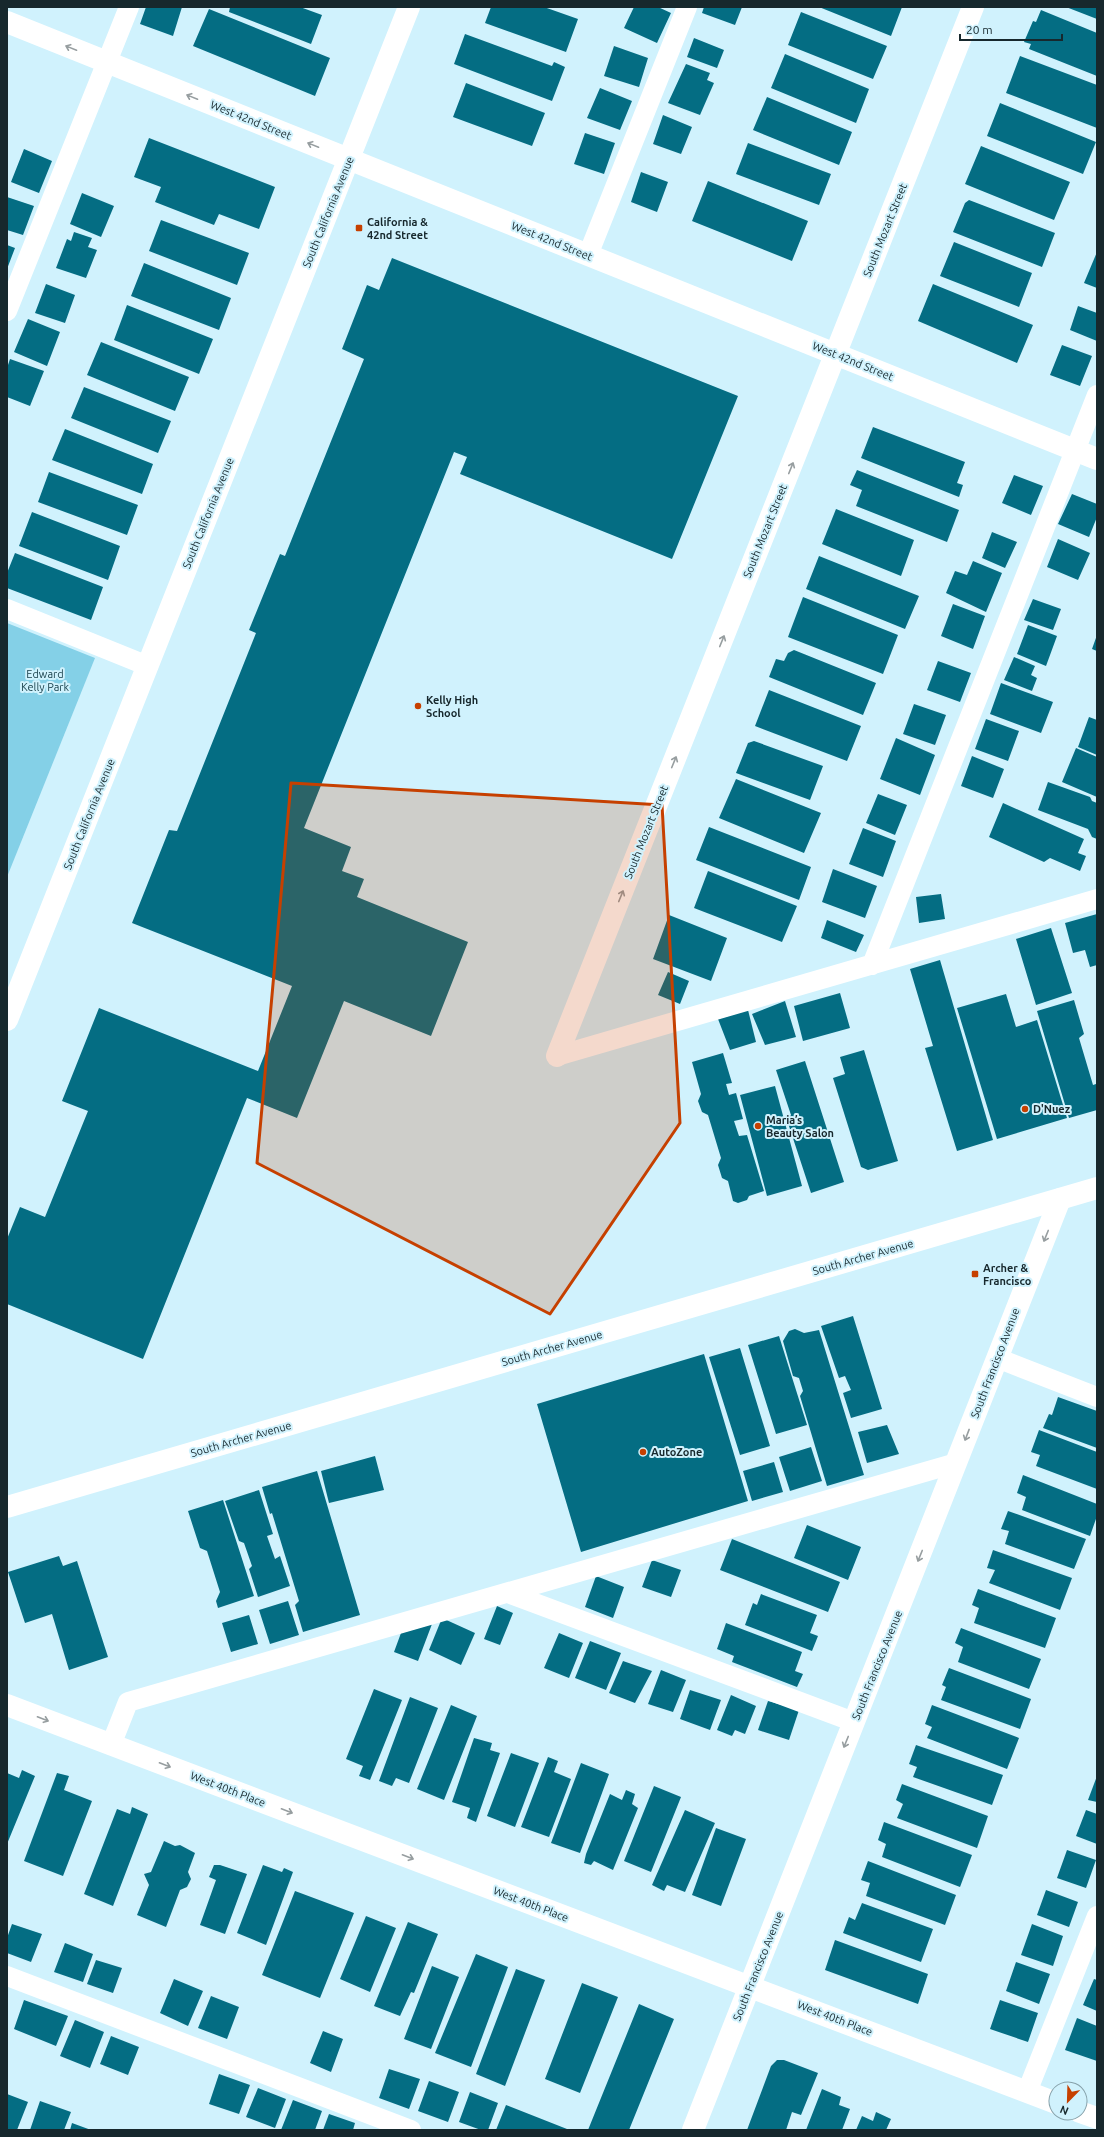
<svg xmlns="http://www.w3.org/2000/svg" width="1104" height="2137" font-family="Ubuntu,sans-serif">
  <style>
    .green { fill: #84d0e7 }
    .building { fill: #046d83 }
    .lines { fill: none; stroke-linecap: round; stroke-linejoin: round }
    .lane { stroke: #fff; stroke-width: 20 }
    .street { stroke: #fff; stroke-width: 22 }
    .secondary { stroke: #fff; stroke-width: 22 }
    .oneway { stroke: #979ea0 }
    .marked { fill: #c64000; fill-opacity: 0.2; stroke: #c64000; stroke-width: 3; stroke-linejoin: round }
    .poi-dot { fill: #c64000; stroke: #d0f2fd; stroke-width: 1.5 }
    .labels { text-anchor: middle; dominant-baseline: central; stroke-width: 4; stroke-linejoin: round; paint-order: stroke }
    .street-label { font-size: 11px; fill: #17282d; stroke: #d0f2fd }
    .poi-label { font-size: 11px; font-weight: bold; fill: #17282d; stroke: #d0f2fd; text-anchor: start }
    .park-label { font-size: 11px; fill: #1a414c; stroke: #d0f2fd }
  </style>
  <rect width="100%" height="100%" fill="#d0f2fd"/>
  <path class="green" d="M 7,623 L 95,658 L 7,877 Z"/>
  <path class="building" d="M 146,7 L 182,7 L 173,36 L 140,24 Z
    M 230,7 L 300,7 L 322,15 L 311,44 L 229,12 Z
    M 491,7 L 544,7 L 578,19 L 566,52 L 485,23 Z
    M 634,7 L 658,7 L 671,13 L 657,43 L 624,28 Z
    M 704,7 L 742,7 L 735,25 L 702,13 Z
    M 819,7 L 902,7 L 891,36 Z
    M 1066,7 L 1097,7 L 1097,19 Z
    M 209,9 L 330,58 L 315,96 L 193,46 Z
    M 1041,10 L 1097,33 L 1097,76 L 1029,49 L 1031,44 L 1024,42 L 1033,21 L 1036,22 Z
    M 801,12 L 887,46 L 873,79 L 788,45 Z
    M 465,34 L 552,66 L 554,62 L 565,67 L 552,101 L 454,64 Z
    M 694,38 L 724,50 L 717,68 L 687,57 Z
    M 614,46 L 648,58 L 639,87 L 604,76 Z
    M 785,54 L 869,89 L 856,123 L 771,88 Z
    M 1020,56 L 1097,85 L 1097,128 L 1006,93 Z
    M 686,64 L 710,73 L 707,80 L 714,83 L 700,115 L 668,103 Z
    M 466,83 L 545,113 L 532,146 L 453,117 Z
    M 600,88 L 632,101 L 620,130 L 587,118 Z
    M 767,97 L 852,132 L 839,165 L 753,130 Z
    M 1000,103 L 1096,142 L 1083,174 L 987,136 Z
    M 663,115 L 692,127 L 681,154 L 653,144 Z
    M 585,133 L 615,143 L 604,174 L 574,164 Z
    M 149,138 L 275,187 L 259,229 L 219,214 L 214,225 L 155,202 L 161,187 L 134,177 Z
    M 748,143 L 831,174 L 819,205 L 736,174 Z
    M 981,146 L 1070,182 L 1054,220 L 965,184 Z
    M 24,149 L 52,161 L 39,193 L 11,182 Z
    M 641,172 L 668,182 L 657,212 L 631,202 Z
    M 708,181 L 808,221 L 792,261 L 692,221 Z
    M 82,193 L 114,206 L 101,237 L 70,224 Z
    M 7,197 L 34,206 L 23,235 L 7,230 Z
    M 969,200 L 1055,233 L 1042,267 L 953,232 L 965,203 Z
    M 161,220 L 249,253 L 237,285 L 149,251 Z
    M 74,232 L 92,238 L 88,247 L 97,250 L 86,278 L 56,268 L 67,239 L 71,241 Z
    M 954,242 L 1032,273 L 1019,307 L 940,276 Z
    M 7,245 L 15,248 L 7,269 Z
    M 1097,252 L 1097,288 L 1084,283 Z
    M 392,258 L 738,396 L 672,559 L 460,474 L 467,457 L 454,452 L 304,828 L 351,847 L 342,871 L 364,879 L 357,897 L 468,942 L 431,1036 L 344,1001 L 297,1118 L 247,1098 L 143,1359 L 7,1304 L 7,1239 L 20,1207 L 45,1217 L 88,1111 L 62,1101 L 99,1008 L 258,1071 L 292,986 L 132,923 L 169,830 L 177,831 L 256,633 L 249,630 L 280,554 L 285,556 L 364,359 L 342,349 L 367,285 L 379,290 Z
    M 144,263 L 231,298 L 219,330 L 131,296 Z
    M 46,284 L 75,295 L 65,323 L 35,313 Z
    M 933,284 L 1033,325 L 1017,363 L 918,321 Z
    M 127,305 L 213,339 L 199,374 L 114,340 Z
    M 1078,306 L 1097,313 L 1097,341 L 1070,330 Z
    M 28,319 L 60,332 L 47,366 L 14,352 Z
    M 101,342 L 189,377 L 175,411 L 87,375 Z
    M 1062,345 L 1092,356 L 1080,386 L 1050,375 Z
    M 10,359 L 44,371 L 30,406 L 7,397 L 7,368 Z
    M 84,387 L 171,421 L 158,453 L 71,418 Z
    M 873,427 L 965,462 L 957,483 L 963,485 L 959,497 L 861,458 Z
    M 65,429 L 153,464 L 142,494 L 52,460 Z
    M 857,470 L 959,510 L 947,542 L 856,506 L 862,490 L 850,485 Z
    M 49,472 L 138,505 L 127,535 L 38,502 Z
    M 1014,475 L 1043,486 L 1031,515 L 1002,503 Z
    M 1072,494 L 1097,504 L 1097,517 L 1089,537 L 1058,524 Z
    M 836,509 L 914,540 L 901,576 L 822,544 Z
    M 32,512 L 120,546 L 108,580 L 19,546 Z
    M 992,532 L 1017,542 L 1005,568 L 982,558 Z
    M 1058,539 L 1090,553 L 1078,580 L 1047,567 Z
    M 15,553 L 103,587 L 91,620 L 7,588 L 7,573 Z
    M 819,556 L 919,596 L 905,629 L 806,589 Z
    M 973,561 L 1002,573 L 986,612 L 946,593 L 955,571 L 967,575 Z
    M 803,597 L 898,635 L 883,674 L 788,637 Z
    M 1033,599 L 1061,609 L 1053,630 L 1024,620 Z
    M 953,604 L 985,616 L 973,649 L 941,636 Z
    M 1028,625 L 1057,636 L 1046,666 L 1017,654 Z
    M 1097,635 L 1097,651 L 1092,649 Z
    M 794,650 L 876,683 L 863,715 L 769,677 L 776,659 L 784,661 L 788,653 Z
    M 1014,657 L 1035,666 L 1031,675 L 1037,678 L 1032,691 L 1004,680 Z
    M 938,661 L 971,673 L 960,702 L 927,690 Z
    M 1001,683 L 1053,702 L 1041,733 L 990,714 Z
    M 769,690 L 861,726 L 847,761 L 755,726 Z
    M 914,704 L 946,715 L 935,745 L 903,734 Z
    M 1089,717 L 1097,720 L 1097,755 L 1078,747 Z
    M 986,719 L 1019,731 L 1008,761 L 975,749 Z
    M 896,738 L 935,755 L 920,795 L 880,779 Z
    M 754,741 L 823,766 L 810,800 L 736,773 L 748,743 Z
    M 1076,748 L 1097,757 L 1097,797 L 1062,782 Z
    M 972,756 L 1004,769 L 993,798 L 961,786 Z
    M 736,779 L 821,813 L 804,853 L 719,818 Z
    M 1048,782 L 1090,797 L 1092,801 L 1097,803 L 1097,839 L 1092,837 L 1088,829 L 1038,810 Z
    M 878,794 L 907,805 L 895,835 L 866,823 Z
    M 1003,803 L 1084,839 L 1078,853 L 1086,856 L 1080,871 L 1050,858 L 1044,862 L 989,837 Z
    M 709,827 L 811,867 L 799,900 L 696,860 Z
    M 863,828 L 896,841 L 883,877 L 849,864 Z
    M 833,869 L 877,886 L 865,918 L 822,902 Z
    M 708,871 L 797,906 L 782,942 L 694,908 Z
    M 941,894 L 945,919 L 919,923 L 916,897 Z
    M 1097,914 L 1097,965 L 1090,967 L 1085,950 L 1073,953 L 1065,923 Z
    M 669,915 L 727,938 L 711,981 L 653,959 Z
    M 827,920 L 864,935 L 856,952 L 821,938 Z
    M 1051,928 L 1072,993 L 1036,1005 L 1016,939 Z
    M 940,960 L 993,1140 L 957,1151 L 925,1048 L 933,1046 L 910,969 Z
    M 668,972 L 689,981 L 680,1004 L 658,995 Z
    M 840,993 L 850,1028 L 803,1041 L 794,1006 Z
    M 1006,994 L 1016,1027 L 1037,1020 L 1067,1118 L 997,1139 L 957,1008 Z
    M 1074,1000 L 1084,1034 L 1079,1038 L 1093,1085 L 1096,1084 L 1097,1086 L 1097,1110 L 1069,1118 L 1037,1011 Z
    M 785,1001 L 796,1037 L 765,1045 L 752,1014 Z
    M 748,1010 L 756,1042 L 730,1050 L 718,1019 Z
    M 864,1050 L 898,1161 L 868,1170 L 861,1167 L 833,1078 L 845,1074 L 840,1057 Z
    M 723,1053 L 732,1083 L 726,1084 L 729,1095 L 736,1093 L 743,1119 L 734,1121 L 739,1136 L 747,1135 L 764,1191 L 749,1196 L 747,1200 L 738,1203 L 733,1201 L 728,1181 L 722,1178 L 718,1165 L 721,1158 L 708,1115 L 702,1112 L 698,1101 L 701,1094 L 692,1062 Z
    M 805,1061 L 844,1182 L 811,1193 L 786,1117 L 791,1115 L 776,1070 Z
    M 775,1086 L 802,1186 L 767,1196 L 740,1095 Z
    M 853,1316 L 882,1409 L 851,1418 L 843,1393 L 851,1390 L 845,1376 L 839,1378 L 821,1326 Z
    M 795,1329 L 804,1333 L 819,1330 L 864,1475 L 827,1486 L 800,1396 L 803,1391 L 799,1378 L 793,1376 L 783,1341 L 789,1331 Z
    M 779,1336 L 807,1425 L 776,1434 L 748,1345 Z
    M 740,1348 L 770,1446 L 740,1455 L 709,1357 Z
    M 704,1354 L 748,1501 L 581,1552 L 537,1404 Z
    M 1058,1397 L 1097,1411 L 1097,1448 L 1043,1428 L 1049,1414 L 1052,1415 Z
    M 887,1425 L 899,1454 L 867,1463 L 858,1432 Z
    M 1039,1430 L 1097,1452 L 1097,1489 L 1036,1466 L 1040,1455 L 1031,1452 Z
    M 811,1447 L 822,1481 L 790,1491 L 779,1457 Z
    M 375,1456 L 384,1490 L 329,1503 L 321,1471 Z
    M 774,1462 L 783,1492 L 752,1501 L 743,1471 Z
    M 317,1471 L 360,1615 L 303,1632 L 295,1605 L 299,1601 L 272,1513 L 270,1514 L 262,1487 Z
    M 1023,1475 L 1097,1504 L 1097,1516 L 1090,1536 L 1022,1510 L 1026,1497 L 1017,1493 Z
    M 259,1490 L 273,1534 L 267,1536 L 275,1559 L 280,1556 L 290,1586 L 258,1597 L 249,1569 L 252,1566 L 244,1543 L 239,1541 L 225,1501 Z
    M 223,1500 L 254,1596 L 218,1608 L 216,1601 L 220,1592 L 207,1551 L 200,1548 L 188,1511 Z
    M 1008,1511 L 1086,1539 L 1074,1569 L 1005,1544 L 1009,1531 L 1001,1529 Z
    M 807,1525 L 861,1547 L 848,1580 L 794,1558 Z
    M 732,1539 L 840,1582 L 828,1612 L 720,1570 Z
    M 993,1550 L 1072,1578 L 1060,1610 L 989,1583 L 995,1570 L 987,1568 Z
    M 59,1556 L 63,1566 L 77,1561 L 108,1657 L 69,1670 L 52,1614 L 25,1623 L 8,1572 Z
    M 652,1560 L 681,1570 L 671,1597 L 642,1587 Z
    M 596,1576 L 624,1587 L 613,1618 L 585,1607 Z
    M 978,1589 L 1056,1618 L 1045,1648 L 974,1623 L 979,1608 L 972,1605 Z
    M 761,1594 L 817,1615 L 810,1633 L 818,1636 L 812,1651 L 745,1625 L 753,1603 L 757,1605 Z
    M 288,1601 L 299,1635 L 270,1644 L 259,1610 Z
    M 497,1606 L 513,1613 L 500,1645 L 484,1639 Z
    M 249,1615 L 258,1644 L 231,1652 L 222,1623 Z
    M 442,1618 L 475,1633 L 461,1665 L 429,1650 Z
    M 726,1623 L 802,1652 L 795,1671 L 803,1674 L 797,1687 L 732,1662 L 734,1656 L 717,1649 Z
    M 432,1624 L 418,1661 L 394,1652 L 401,1633 Z
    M 961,1628 L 1041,1659 L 1029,1689 L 958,1662 L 963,1647 L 955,1643 Z
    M 559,1633 L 583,1643 L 569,1678 L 544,1668 Z
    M 590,1641 L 621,1653 L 606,1690 L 575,1678 Z
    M 623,1661 L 652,1671 L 635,1703 L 609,1693 Z
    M 949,1668 L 1031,1699 L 1020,1729 L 941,1700 L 946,1687 L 942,1685 Z
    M 661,1670 L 686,1680 L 673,1712 L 648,1704 Z
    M 374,1689 L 402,1700 L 370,1780 L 359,1776 L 363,1766 L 346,1759 Z
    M 690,1690 L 721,1700 L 710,1730 L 680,1719 Z
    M 731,1695 L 756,1706 L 745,1734 L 735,1730 L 732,1736 L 717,1730 Z
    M 410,1697 L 438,1708 L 409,1783 L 396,1778 L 392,1786 L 379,1781 Z
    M 768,1701 L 799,1710 L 789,1740 L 758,1730 Z
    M 451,1705 L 477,1716 L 444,1800 L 417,1789 Z
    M 932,1705 L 1019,1738 L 1007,1769 L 927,1738 L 932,1727 L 925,1724 Z
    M 474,1738 L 492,1743 L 490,1750 L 500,1753 L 476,1822 L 467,1818 L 470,1808 L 452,1802 Z
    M 916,1745 L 1003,1775 L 992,1805 L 913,1777 L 917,1767 L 909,1764 Z
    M 511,1753 L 539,1763 L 515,1827 L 487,1816 Z
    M 548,1757 L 558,1761 L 554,1772 L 571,1779 L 549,1837 L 521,1827 Z
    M 581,1763 L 609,1774 L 580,1853 L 551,1843 Z
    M 22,1770 L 35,1776 L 7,1844 L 7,1773 L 19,1778 Z
    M 57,1773 L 69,1776 L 64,1790 L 92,1801 L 63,1876 L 24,1861 Z
    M 1097,1776 L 1097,1802 L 1088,1800 Z
    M 902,1784 L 988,1816 L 977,1848 L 897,1818 L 903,1804 L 896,1800 Z
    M 654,1786 L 681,1797 L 651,1872 L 624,1861 Z
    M 626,1790 L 635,1794 L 632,1804 L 638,1808 L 613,1870 L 594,1861 L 591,1865 L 584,1863 L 586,1854 L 610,1794 L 622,1800 Z
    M 132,1807 L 148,1814 L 113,1906 L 84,1894 L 117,1809 L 130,1814 Z
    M 685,1810 L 715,1823 L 685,1892 L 667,1885 L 664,1891 L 652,1885 Z
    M 1086,1810 L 1097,1814 L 1097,1844 L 1076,1836 Z
    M 884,1822 L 972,1855 L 960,1887 L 882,1857 L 886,1844 L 878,1840 Z
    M 716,1828 L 746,1839 L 721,1906 L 692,1895 Z
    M 164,1841 L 175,1846 L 180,1845 L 195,1853 L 188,1872 L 191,1879 L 187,1887 L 180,1890 L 166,1927 L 137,1915 L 149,1885 L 144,1874 L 151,1872 Z
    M 1067,1850 L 1096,1860 L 1086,1888 L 1057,1878 Z
    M 868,1861 L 956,1895 L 945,1925 L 866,1896 L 870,1883 L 861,1880 Z
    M 214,1865 L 220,1865 L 247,1874 L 225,1934 L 200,1925 L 216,1880 L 209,1877 Z
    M 263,1865 L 282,1872 L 284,1868 L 293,1872 L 266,1945 L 237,1933 Z
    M 1046,1890 L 1078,1902 L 1069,1927 L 1037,1915 Z
    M 295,1891 L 354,1913 L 320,1998 L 262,1975 Z
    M 862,1903 L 933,1929 L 921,1962 L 843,1933 L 849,1917 L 855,1920 Z
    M 366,1916 L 396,1928 L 370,1992 L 340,1979 Z
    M 408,1922 L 438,1934 L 414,1993 L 411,1992 L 400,2016 L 374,2006 Z
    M 12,1924 L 42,1934 L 31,1962 L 7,1953 L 7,1938 Z
    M 1032,1924 L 1063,1936 L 1053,1966 L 1021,1955 Z
    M 835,1940 L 928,1974 L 918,2004 L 825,1970 Z
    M 65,1943 L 93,1954 L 83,1982 L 54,1972 Z
    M 476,1954 L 508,1967 L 471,2067 L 435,2053 Z
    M 96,1960 L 122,1968 L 113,1993 L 87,1984 Z
    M 1016,1962 L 1050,1974 L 1039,2004 L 1006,1991 Z
    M 432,1966 L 459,1977 L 431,2049 L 404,2039 Z
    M 516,1969 L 545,1980 L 505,2086 L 476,2074 Z
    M 174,1979 L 203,1991 L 188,2026 L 160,2013 Z
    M 1094,1979 L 1097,1980 L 1097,2011 L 1083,2005 Z
    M 582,1983 L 618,1997 L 580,2093 L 545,2079 Z
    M 211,1996 L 239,2007 L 227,2039 L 198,2028 Z
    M 24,2000 L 68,2016 L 56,2046 L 14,2029 Z
    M 1000,2000 L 1038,2013 L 1028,2042 L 990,2029 Z
    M 639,2004 L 674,2019 L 629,2130 L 588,2130 Z
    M 1077,2018 L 1097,2026 L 1097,2061 L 1065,2050 Z
    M 75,2020 L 104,2032 L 90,2068 L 60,2056 Z
    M 323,2031 L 343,2039 L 331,2072 L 310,2063 Z
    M 111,2036 L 139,2047 L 128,2075 L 100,2064 Z
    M 777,2060 L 784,2060 L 818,2073 L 801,2115 L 792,2112 L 786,2130 L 747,2130 L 771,2066 Z
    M 389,2069 L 420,2079 L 409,2109 L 379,2098 Z
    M 219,2074 L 250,2085 L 239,2114 L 209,2104 Z
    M 429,2081 L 459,2092 L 448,2122 L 418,2111 Z
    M 258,2088 L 286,2099 L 275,2128 L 246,2117 Z
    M 822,2089 L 841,2097 L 839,2105 L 850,2109 L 842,2130 L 806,2130 Z
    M 470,2092 L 498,2103 L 488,2130 L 481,2130 L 459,2122 Z
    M 7,2094 L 28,2102 L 17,2130 L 7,2130 Z
    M 293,2100 L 322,2111 L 315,2130 L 281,2130 Z
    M 40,2101 L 71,2112 L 64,2130 L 30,2130 Z
    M 506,2105 L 567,2129 L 566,2130 L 496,2130 Z
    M 876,2112 L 891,2119 L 886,2130 L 856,2130 L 862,2116 L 873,2121 Z
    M 329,2114 L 355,2123 L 353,2130 L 323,2130 Z
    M 72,2123 L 91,2130 L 70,2130 Z"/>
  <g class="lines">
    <path class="lane" d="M 588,255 L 687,7
      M 7,311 L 129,7
      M 7,609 L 148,666
      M 872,965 L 1097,395
      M 557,1056 L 1097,899
      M 997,1358 L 1097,1397
      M 508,1593 L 854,1722
      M 111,1745 L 128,1702 L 956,1463
      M 7,1976 L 411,2130
      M 1027,2092 L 1097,1916"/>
    <path class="street" d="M 7,22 L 1097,459
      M 557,1056 L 973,7
      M 7,1705 L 1056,2103
      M 1080,2112 L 1097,2118
      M 693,2130 L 1060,1199"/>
    <path class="secondary" d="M 7,1020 L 409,7
      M 7,1507 L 1097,1188"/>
  </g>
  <defs><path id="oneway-shaft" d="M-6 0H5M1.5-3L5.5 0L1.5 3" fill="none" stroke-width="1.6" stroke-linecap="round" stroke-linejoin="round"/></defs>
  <g class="oneway">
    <use href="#oneway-shaft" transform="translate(71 48) rotate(-158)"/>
    <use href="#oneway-shaft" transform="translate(192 97) rotate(-158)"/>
    <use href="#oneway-shaft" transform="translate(313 145) rotate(-158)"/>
    <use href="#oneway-shaft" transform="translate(791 468) rotate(-68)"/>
    <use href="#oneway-shaft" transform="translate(722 641) rotate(-68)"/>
    <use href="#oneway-shaft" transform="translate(674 762) rotate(-68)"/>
    <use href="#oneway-shaft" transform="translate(621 896) rotate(-68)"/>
    <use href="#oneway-shaft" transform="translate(1046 1236) rotate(112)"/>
    <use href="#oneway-shaft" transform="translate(967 1435) rotate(111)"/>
    <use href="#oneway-shaft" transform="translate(920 1556) rotate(112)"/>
    <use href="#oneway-shaft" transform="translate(43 1719) rotate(21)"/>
    <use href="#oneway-shaft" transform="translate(846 1742) rotate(112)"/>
    <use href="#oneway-shaft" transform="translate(165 1765) rotate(21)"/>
    <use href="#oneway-shaft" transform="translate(287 1811) rotate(21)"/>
    <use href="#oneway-shaft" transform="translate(408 1857) rotate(21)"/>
  </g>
  <path class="marked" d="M 291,783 L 662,805 L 680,1123 L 550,1314 L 257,1163 Z"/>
  <g class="poi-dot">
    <rect x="355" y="224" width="8" height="8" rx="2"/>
    <circle cx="418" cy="706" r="4"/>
    <circle cx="1025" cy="1109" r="4"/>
    <circle cx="758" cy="1126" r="4"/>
    <rect x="971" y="1270" width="8" height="8" rx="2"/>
    <circle cx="643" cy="1452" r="4"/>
  </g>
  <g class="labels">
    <g class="street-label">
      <text transform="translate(251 120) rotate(22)">West 42nd Street</text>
      <text transform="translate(328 212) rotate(-68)">South California Avenue</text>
      <text transform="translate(885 230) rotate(-68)">South Mozart Street</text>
      <text transform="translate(552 241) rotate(22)">West 42nd Street</text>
      <text transform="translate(853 361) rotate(22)">West 42nd Street</text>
      <text transform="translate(208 513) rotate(-68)">South California Avenue</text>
      <text transform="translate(765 531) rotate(-68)">South Mozart Street</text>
      <text transform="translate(89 814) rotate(-68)">South California Avenue</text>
      <text transform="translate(646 832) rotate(-68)">South Mozart Street</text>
      <text transform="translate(863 1257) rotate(-16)">South Archer Avenue</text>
      <text transform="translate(552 1348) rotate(-16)">South Archer Avenue</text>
      <text transform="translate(995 1363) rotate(-69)">South Francisco Avenue</text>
      <text transform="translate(241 1439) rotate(-16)">South Archer Avenue</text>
      <text transform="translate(877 1665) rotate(-68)">South Francisco Avenue</text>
      <text transform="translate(228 1789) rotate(21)">West 40th Place</text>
      <text transform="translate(531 1904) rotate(21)">West 40th Place</text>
      <text transform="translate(758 1966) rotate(-68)">South Francisco Avenue</text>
      <text transform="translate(835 2018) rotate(21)">West 40th Place</text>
    </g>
    <g class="poi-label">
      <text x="367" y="222">California &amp;<tspan x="367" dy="13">42nd Street</tspan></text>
      <text x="426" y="700">Kelly High<tspan x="426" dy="13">School</tspan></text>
      <text x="1033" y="1109">D'Nuez</text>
      <text x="766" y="1120">Maria’s<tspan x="766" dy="13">Beauty Salon</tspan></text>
      <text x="983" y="1268">Archer &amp;<tspan x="983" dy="13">Francisco</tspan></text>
      <text x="651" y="1452">AutoZone</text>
    </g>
    <g class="park-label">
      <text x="45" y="674">Edward<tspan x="45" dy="13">Kelly Park</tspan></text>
    </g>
  </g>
  <rect width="1104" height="2137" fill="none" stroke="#17282d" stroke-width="16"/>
  <g transform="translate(1068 2101) rotate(203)"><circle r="19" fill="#d0f2fd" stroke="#86a1aa"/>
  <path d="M0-3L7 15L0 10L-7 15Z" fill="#c64000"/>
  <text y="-6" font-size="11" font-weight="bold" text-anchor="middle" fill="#17282d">N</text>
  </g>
  <path d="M960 34v6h102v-6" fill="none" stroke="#17282d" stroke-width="2"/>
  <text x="966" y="34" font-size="12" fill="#17282d" stroke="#d0f2fd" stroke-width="3" paint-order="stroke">20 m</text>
</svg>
